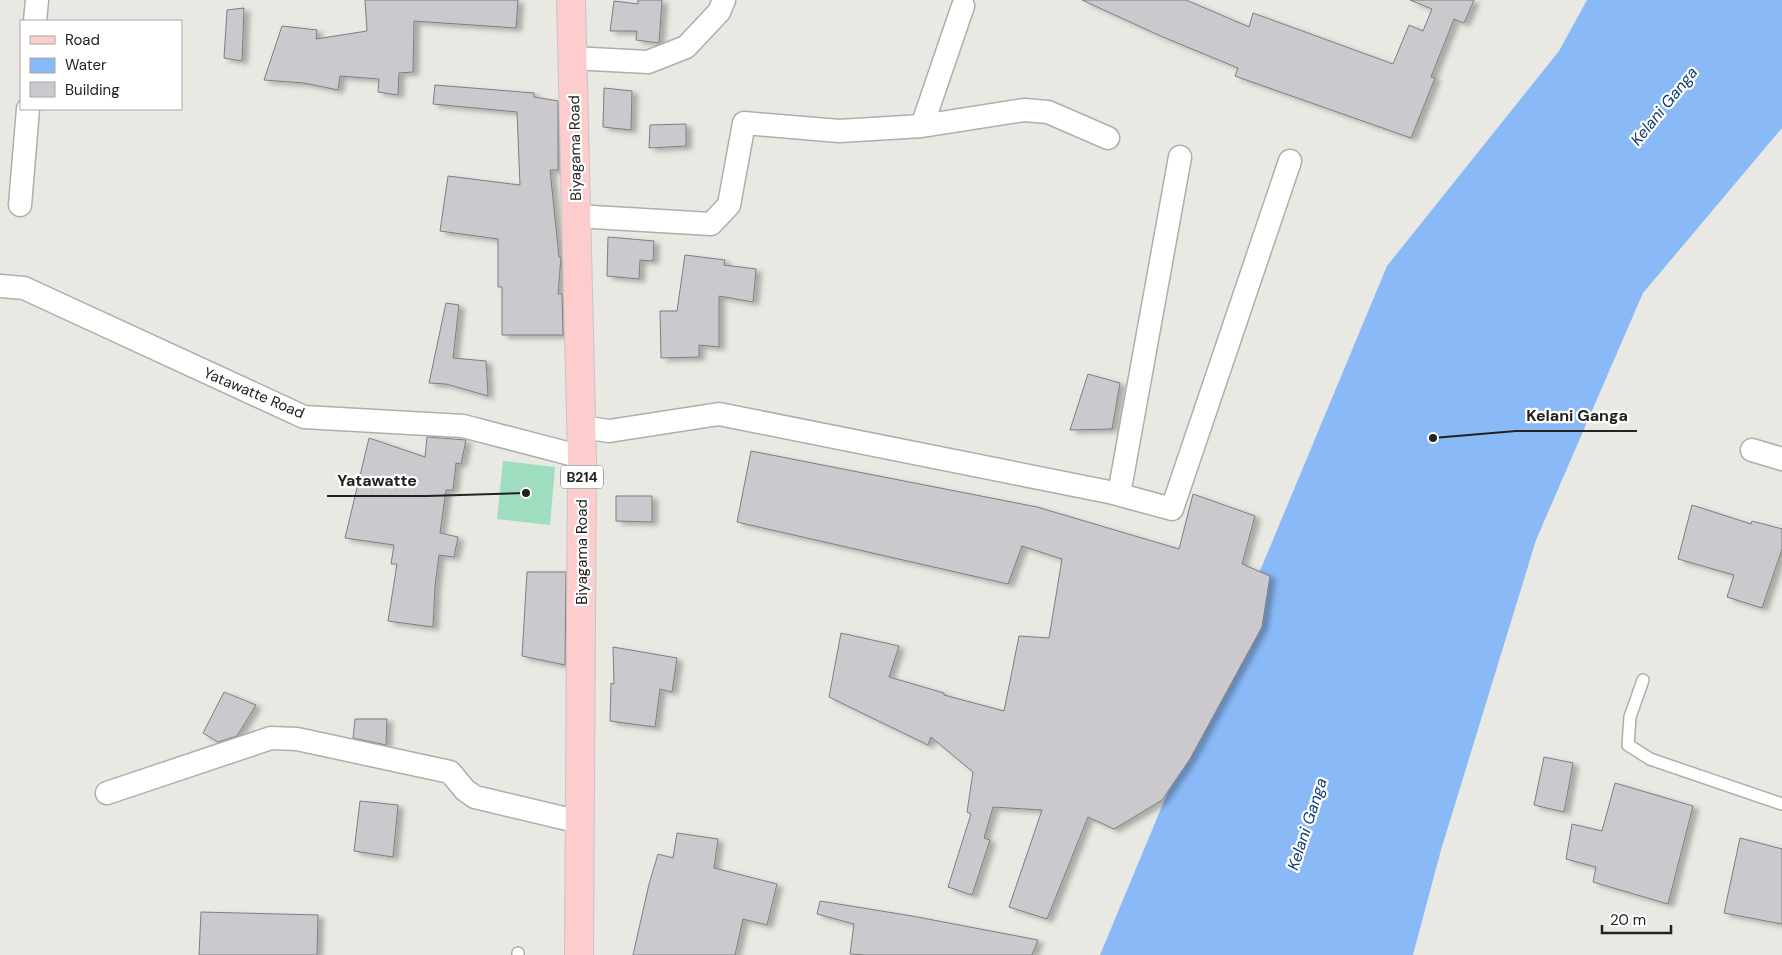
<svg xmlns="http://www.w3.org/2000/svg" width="1782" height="955" font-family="'DM Sans',sans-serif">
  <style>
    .green { fill: #9eddc0 }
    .water { fill: #8ab9f7 }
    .building { fill: #ccc9ce; stroke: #7f7d81; filter: url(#shadow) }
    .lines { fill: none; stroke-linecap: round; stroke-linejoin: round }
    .service-casing { stroke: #afaea9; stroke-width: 14 }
    .minor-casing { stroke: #afaea9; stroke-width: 25 }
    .primary-casing { stroke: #c6c6c5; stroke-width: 30 }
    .service { stroke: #fff; stroke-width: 11 }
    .minor { stroke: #fff; stroke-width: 22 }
    .primary { stroke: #fdcccd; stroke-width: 28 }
    .labels { text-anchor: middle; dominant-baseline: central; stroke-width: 4.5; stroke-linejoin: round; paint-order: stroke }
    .shield { fill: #fff; stroke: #646463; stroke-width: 1 }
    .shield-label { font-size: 14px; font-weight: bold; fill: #222220 }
    .street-label { font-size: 15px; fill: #222220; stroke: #fff }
    .water-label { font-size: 16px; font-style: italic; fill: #0f3d74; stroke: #fff }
    .leader { fill: none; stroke: #222220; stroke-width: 2 }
    .callout-dot { fill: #222220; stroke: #fff; stroke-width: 2 }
    .callout-label { font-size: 16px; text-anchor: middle; font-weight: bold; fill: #222220; stroke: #fff; stroke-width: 4.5; stroke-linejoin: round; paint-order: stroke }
  </style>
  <defs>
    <filter id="shadow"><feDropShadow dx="5.5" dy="3" stdDeviation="2.5" flood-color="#0004"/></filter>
  </defs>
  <rect width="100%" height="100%" fill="#e9e8e2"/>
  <path class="green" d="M 503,461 L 555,467 L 550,525 L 497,519 Z"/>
  <path class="water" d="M 1587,0 L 1782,0 L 1782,128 L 1643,293 L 1536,540 L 1441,850 L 1413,955 L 1100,955 L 1387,266 L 1559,51 Z"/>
  <path class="building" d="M 365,0 L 518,0 L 516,28 L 414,21 L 413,72 L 399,73 L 398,95 L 378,92 L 379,79 L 340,76 L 338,90 L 304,83 L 264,80 L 282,26 L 317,30 L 316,39 L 367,31 Z
    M 638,0 L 662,0 L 659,43 L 636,40 L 637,31 L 610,31 L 614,1 L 638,4 Z
    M 1082,0 L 1186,0 L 1249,27 L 1253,13 L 1393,64 L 1409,25 L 1423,31 L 1432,9 L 1410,0 L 1474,0 L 1464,23 L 1454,19 L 1431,77 L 1435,78 L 1411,138 L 1235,76 L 1238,68 L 1163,37 Z
    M 244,8 L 242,61 L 224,58 L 227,10 Z
    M 435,85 L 534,93 L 534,97 L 558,101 L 558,170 L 550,170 L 559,257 L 561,257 L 558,294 L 562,294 L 563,335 L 502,335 L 502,287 L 498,287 L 498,239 L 440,231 L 448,176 L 520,185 L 517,112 L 433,104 Z
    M 604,88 L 632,91 L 631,130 L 603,127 Z
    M 686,124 L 686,146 L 649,148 L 650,125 Z
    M 608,237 L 654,241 L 653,261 L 640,260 L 639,279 L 607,276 Z
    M 685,255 L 725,260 L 724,265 L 756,269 L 753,302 L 719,296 L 719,347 L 699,345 L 699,357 L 661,358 L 660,311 L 677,311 Z
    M 446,303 L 459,305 L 453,358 L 486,361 L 488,396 L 446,384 L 429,383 Z
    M 1088,374 L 1120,383 L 1112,429 L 1070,430 Z
    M 427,437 L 466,440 L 461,464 L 456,463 L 453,490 L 446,490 L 440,533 L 458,537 L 454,557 L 439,555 L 435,586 L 433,627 L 388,621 L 397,564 L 391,564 L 394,545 L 345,538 L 369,438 L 425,457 Z
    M 751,451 L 1037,507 L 1179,549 L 1193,494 L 1255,516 L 1242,564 L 1270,576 L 1262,627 L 1190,759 L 1162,800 L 1114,829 L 1088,817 L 1047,919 L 1009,907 L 1042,810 L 993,807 L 984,838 L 990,840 L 972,895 L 948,887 L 971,814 L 967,812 L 973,772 L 931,737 L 928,745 L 829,697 L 841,633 L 899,646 L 889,677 L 944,693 L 944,695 L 1004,711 L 1019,636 L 1049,638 L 1062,559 L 1022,546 L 1008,584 L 737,522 Z
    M 616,496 L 652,496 L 652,522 L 616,521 Z
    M 1692,505 L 1751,524 L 1752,521 L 1782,529 L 1782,549 L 1762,608 L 1727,597 L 1734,575 L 1678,559 Z
    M 527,572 L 566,572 L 565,665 L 522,656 Z
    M 613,647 L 677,658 L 672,692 L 660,689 L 655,727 L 610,721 L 611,683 L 614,684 Z
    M 224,692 L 256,705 L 237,736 L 218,742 L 203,733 Z
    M 355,719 L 387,719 L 386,745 L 353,738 Z
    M 1544,757 L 1573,763 L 1564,812 L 1534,805 Z
    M 1615,783 L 1693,806 L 1668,904 L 1593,882 L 1596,867 L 1566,859 L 1572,824 L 1602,831 Z
    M 360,801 L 398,805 L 393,857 L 354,851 Z
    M 677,833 L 718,839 L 714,868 L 777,884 L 767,925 L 743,919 L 735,955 L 633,955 L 649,884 L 658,854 L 673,858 Z
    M 1740,838 L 1782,849 L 1782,924 L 1724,913 Z
    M 820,901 L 912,916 L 1038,940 L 1032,955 L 865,955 L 850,954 L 854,924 L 817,914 Z
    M 201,912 L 318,915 L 317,955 L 199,955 Z"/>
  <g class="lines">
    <g class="service-casing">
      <path id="service" d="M 1643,680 L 1630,717 L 1628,745 L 1650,759 L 1782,804
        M 518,955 L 518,953"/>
    </g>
    <g class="minor-casing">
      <path id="minor" d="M 35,21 L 37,0
        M 572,58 L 648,62 L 686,47 L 719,12 L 724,0
        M 922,126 L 963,6
        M 20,205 L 28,109
        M 576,216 L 711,224 L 729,205 L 744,123 L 839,131 L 922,126 L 1024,110 L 1048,112 L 1108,138
        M 0,286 L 24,288 L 304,417 L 463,426 L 582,457
        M 582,427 L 609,431 L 719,414 L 1119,494 L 1180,157
        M 1752,450 L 1782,459
        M 1113,493 L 1172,509 L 1290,161
        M 107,793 L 271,738 L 297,739 L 450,772 L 465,790 L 475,797 L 580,822"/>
    </g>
    <g class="primary-casing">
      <path id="primary" d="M 571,0 L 582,457 L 579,955"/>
    </g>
    <use href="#service" class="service"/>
    <use href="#minor" class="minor"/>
    <use href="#primary" class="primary"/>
  </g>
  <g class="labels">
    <rect class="shield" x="561" y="465.5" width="42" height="23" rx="4"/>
    <g class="shield-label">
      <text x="582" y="477">B214</text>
    </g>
    <g class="street-label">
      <text transform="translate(575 148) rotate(-91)">Biyagama Road</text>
      <text transform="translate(254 393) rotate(23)">Yatawatte Road</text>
      <text transform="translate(582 552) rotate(-90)">Biyagama Road</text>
    </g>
    <g class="water-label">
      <text transform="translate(1664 106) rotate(-51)">Kelani Ganga</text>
      <text transform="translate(1307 824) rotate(-72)">Kelani Ganga</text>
    </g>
  </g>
  <path class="leader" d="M1433 438L1516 431H1637M526 493L427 496H327"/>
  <g class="callout-dot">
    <circle cx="1433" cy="438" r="5"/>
    <circle cx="526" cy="493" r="5"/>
  </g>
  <g class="callout-label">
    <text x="1577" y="421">Kelani Ganga</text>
    <text x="377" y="486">Yatawatte</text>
  </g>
  <rect x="20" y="20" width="162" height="90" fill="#ffffff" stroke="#a7a7a6"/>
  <rect x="30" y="36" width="25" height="8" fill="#fdcccd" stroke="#a7a7a6"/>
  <text x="65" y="45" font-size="15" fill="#222220">Road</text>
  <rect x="30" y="58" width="25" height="15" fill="#8ab9f7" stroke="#a7a7a6"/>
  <text x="65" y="70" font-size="15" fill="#222220">Water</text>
  <rect x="30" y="82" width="25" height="15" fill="#ccc9ce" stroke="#a7a7a6"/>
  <text x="65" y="95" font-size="15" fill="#222220">Building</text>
  <path d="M1602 925v8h69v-8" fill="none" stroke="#222220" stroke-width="2.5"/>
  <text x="1610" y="925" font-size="15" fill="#222220" stroke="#ffffff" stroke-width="4" paint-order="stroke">20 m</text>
</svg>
